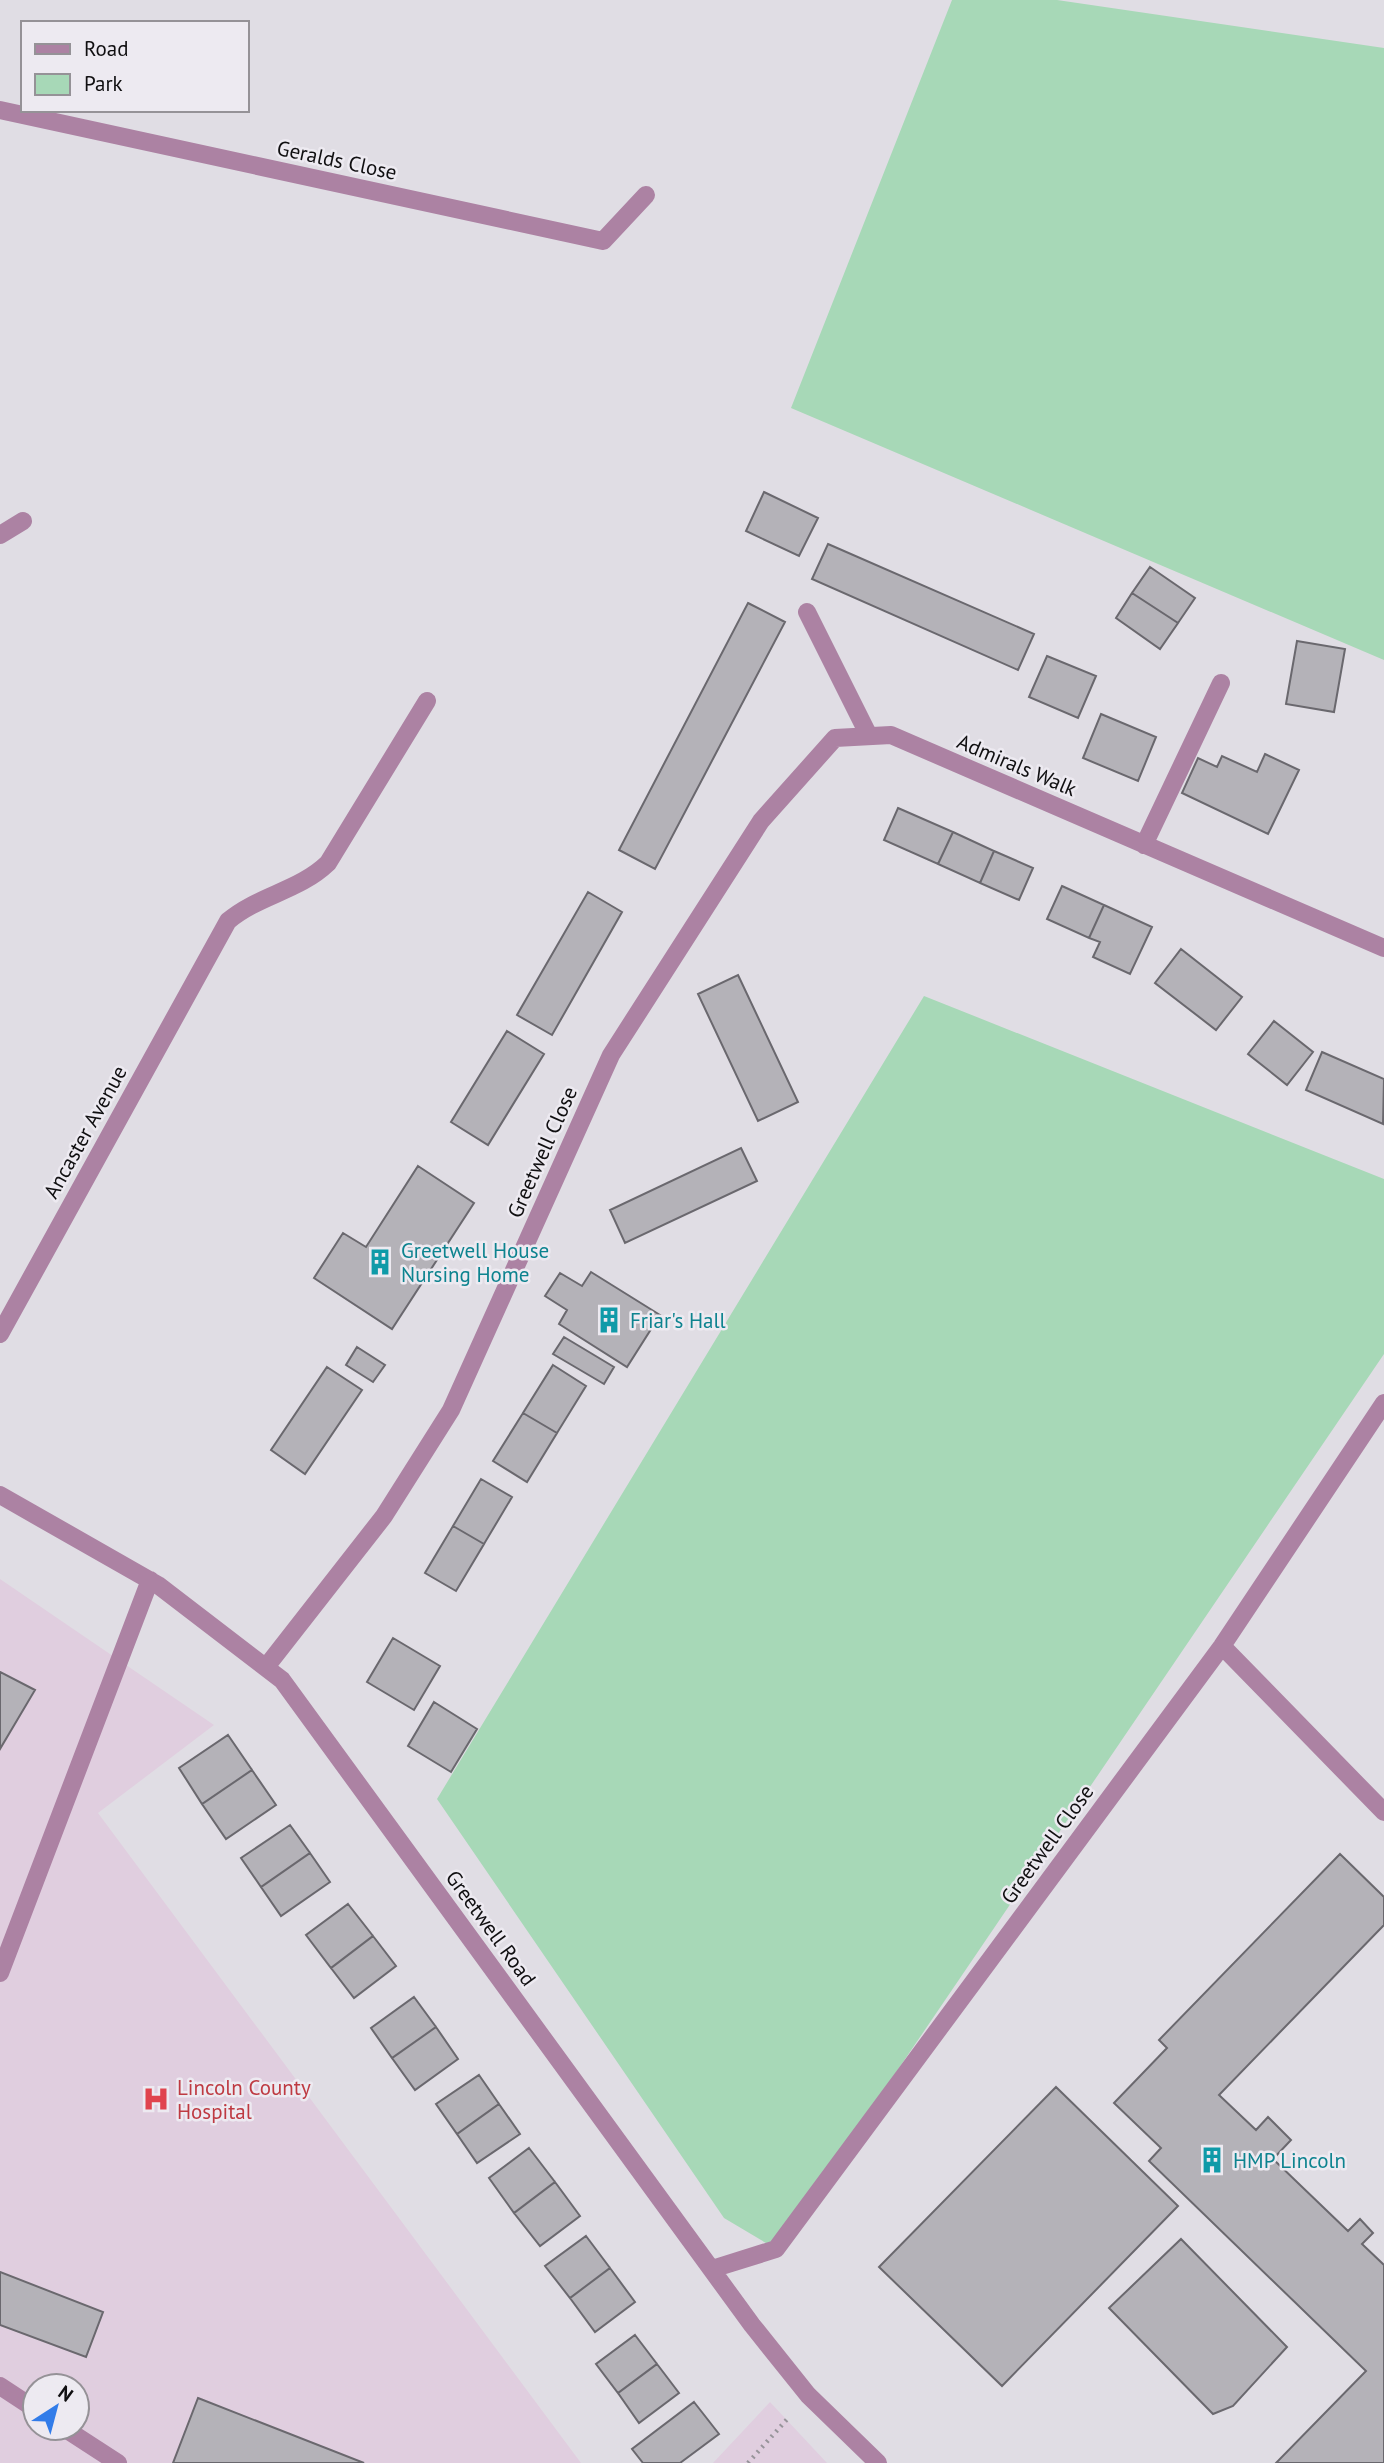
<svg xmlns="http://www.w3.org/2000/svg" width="1384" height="2463" font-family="'PT Sans',sans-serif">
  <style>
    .medical { fill: #e0cedf; fill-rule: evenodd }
    .green { fill: #a7d8b7 }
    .building { fill: #b4b2b8; stroke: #6a686e; stroke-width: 2 }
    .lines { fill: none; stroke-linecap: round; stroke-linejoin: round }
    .path { stroke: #97949a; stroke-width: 4.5; stroke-dasharray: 2 5; stroke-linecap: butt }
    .minor { stroke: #ac82a3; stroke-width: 18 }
    .labels { text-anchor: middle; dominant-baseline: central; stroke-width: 5; stroke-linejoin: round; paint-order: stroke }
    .street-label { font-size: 21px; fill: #100f11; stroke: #edeaf1 }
    .culture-label { font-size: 21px; fill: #0d838f; stroke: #edeaf1; text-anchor: start }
    .health-label { font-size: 21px; fill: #be3a42; stroke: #edeaf1; text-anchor: start }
  </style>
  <rect width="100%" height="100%" fill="#e0dde4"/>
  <path class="medical" d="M 0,1579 L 214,1725 L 98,1813 L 581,2463 L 0,2463 ZM 35,2386 L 77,2386 L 77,2428 L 35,2428 Z
    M 770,2402 L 827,2463 L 713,2463 Z"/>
  <path class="green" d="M 952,0 L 1057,0 L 1384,48 L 1384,660 L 791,408 Z
    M 924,996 L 1384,1179 L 1384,1354 L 776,2249 L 724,2218 L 437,1799 Z"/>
  <path class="building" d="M 764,492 L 818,518 L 799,556 L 746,531 Z
    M 828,544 L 1034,634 L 1018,670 L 812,579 Z
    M 1150,567 L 1195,598 L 1178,623 L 1132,593 Z
    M 1132,593 L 1178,623 L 1160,649 L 1116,618 Z
    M 748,603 L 785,622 L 655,869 L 619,850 Z
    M 1297,641 L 1345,649 L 1334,712 L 1286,704 Z
    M 1047,656 L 1096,676 L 1078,718 L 1029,697 Z
    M 1101,714 L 1156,737 L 1138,781 L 1083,758 Z
    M 1265,754 L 1299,770 L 1268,834 L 1182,793 L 1198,758 L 1217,767 L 1222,756 L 1257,772 Z
    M 898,808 L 953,832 L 938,864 L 884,840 Z
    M 953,832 L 994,851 L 980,883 L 938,864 Z
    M 994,851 L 1033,868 L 1019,900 L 980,883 Z
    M 1062,886 L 1104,905 L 1089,938 L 1047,919 Z
    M 588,892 L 622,912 L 552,1035 L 517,1015 Z
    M 1104,905 L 1152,927 L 1130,974 L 1093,957 L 1100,942 L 1089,938 Z
    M 1181,949 L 1242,997 L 1216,1030 L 1155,983 Z
    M 738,975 L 798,1102 L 758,1121 L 698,994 Z
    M 1274,1021 L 1313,1052 L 1287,1085 L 1248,1054 Z
    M 507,1031 L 544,1054 L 488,1145 L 451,1122 Z
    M 1322,1052 L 1384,1079 L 1383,1124 L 1306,1090 Z
    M 741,1148 L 757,1181 L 625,1243 L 610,1210 Z
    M 418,1166 L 474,1203 L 392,1329 L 314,1278 L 343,1233 L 366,1247 Z
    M 591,1272 L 660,1315 L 627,1367 L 559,1324 L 567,1310 L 545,1296 L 560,1273 L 582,1286 Z
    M 564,1337 L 614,1367 L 604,1384 L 553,1354 Z
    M 357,1347 L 385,1365 L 373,1382 L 346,1365 Z
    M 553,1365 L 586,1386 L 557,1433 L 523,1413 Z
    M 327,1367 L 362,1390 L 305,1474 L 271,1450 Z
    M 523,1413 L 557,1433 L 527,1482 L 493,1461 Z
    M 481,1479 L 512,1497 L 484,1544 L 453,1526 Z
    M 453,1526 L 484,1544 L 456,1591 L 425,1573 Z
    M 393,1638 L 440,1666 L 414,1710 L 367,1682 Z
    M 0,1672 L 35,1690 L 0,1749 Z
    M 434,1702 L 477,1729 L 451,1772 L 408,1746 Z
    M 228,1735 L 252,1770 L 202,1804 L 179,1768 Z
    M 252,1770 L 276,1805 L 226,1839 L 202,1804 Z
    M 290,1825 L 310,1853 L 261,1887 L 241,1858 Z
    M 310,1853 L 330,1882 L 281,1916 L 261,1887 Z
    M 1340,1854 L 1384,1897 L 1384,1925 L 1219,2095 L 1256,2130 L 1268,2117 L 1291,2140 L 1273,2159 L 1348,2231 L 1360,2219 L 1373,2233 L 1362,2244 L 1384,2265 L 1384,2463 L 1276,2463 L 1366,2371 L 1149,2161 L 1161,2148 L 1114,2103 L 1167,2048 L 1159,2040 Z
    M 348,1904 L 373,1936 L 331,1968 L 306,1935 Z
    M 373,1936 L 396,1966 L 354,1998 L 331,1968 Z
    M 414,1997 L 436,2027 L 392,2058 L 371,2028 Z
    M 436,2027 L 458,2059 L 415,2090 L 392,2058 Z
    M 479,2075 L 499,2104 L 457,2134 L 436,2104 Z
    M 1056,2087 L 1178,2206 L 1002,2386 L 879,2267 Z
    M 499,2104 L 520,2134 L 477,2163 L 457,2134 Z
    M 529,2148 L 555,2182 L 514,2213 L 489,2178 Z
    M 555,2182 L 580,2216 L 540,2246 L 514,2213 Z
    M 586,2236 L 610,2268 L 570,2298 L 545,2266 Z
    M 1181,2239 L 1287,2347 L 1233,2406 L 1213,2414 L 1109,2308 Z
    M 610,2268 L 635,2302 L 595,2332 L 570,2298 Z
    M 0,2272 L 103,2312 L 86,2357 L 0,2325 Z
    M 635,2335 L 657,2364 L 618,2393 L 596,2364 Z
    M 657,2364 L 679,2393 L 639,2423 L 618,2393 Z
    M 198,2398 L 364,2463 L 173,2463 Z
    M 694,2402 L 719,2434 L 680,2463 L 643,2463 L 632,2449 Z"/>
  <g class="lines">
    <path class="path" d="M 748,2463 L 789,2417"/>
    <path class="minor" d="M 0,110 L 603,241 L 646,195
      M 0,535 L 23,521
      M 807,612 L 869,736
      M 1144,845 L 1221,683
      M 0,1334 L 228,921 C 259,895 299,891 328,863 L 427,701
      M 0,1495 L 158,1585 L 282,1680 L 752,2325 L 808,2395 L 878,2463
      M 1222,1646 L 1384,1812
      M 266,1667 L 384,1516 L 451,1410 L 611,1055 L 761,821 L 835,738 L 891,735 L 1384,948
      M 0,1973 L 150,1580
      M 712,2269 L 776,2249 L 1222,1646 L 1384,1403
      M 0,2386 L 35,2409
      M 64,2428 L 118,2463"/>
  </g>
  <defs>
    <g id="building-bare" transform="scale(2.1)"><path d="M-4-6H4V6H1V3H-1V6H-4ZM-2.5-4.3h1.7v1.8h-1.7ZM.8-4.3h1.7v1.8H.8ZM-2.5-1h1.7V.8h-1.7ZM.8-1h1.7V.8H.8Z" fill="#0f9aa8" stroke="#edeaf1" stroke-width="2.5" paint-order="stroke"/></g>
    <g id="hospital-bare" transform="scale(2.1)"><path d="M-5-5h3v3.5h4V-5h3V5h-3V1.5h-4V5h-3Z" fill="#e0444e" stroke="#edeaf1" stroke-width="2.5" paint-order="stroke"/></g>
  </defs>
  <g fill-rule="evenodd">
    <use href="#building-bare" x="380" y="1262"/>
    <use href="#building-bare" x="609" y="1320"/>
    <use href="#hospital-bare" x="156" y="2099"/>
    <use href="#building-bare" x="1212" y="2160"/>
  </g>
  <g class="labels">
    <g class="street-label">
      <text transform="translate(337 160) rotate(12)">Geralds Close</text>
      <text transform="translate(1017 765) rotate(23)">Admirals Walk</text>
      <text transform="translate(85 1132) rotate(-61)">Ancaster Avenue</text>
      <text transform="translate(542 1152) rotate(-66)">Greetwell Close</text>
      <text transform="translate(1047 1844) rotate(-54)">Greetwell Close</text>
      <text transform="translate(491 1928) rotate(54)">Greetwell Road</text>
    </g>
    <g class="culture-label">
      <text x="401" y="1250">Greetwell House<tspan x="401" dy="24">Nursing Home</tspan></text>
      <text x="630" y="1320">Friar's Hall</text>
      <text x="1233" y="2160">HMP Lincoln</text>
    </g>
    <g class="health-label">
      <text x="177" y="2087">Lincoln County<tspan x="177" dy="24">Hospital</tspan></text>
    </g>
  </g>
  <rect x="21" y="21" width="228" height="91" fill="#edeaf1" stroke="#959297" stroke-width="2"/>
  <rect x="35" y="44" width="35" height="10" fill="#ac82a3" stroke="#959297" stroke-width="2"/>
  <text x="84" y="56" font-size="21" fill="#100f11">Road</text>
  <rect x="35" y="74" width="35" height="21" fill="#a7d8b7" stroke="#959297" stroke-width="2"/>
  <text x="84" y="91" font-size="21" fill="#100f11">Park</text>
  <g transform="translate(56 2407) rotate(36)"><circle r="33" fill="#edeaf1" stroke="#959297" stroke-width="2"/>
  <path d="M0-5L12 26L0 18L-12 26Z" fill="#327ce9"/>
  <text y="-10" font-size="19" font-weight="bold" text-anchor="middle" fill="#100f11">N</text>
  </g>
</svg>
